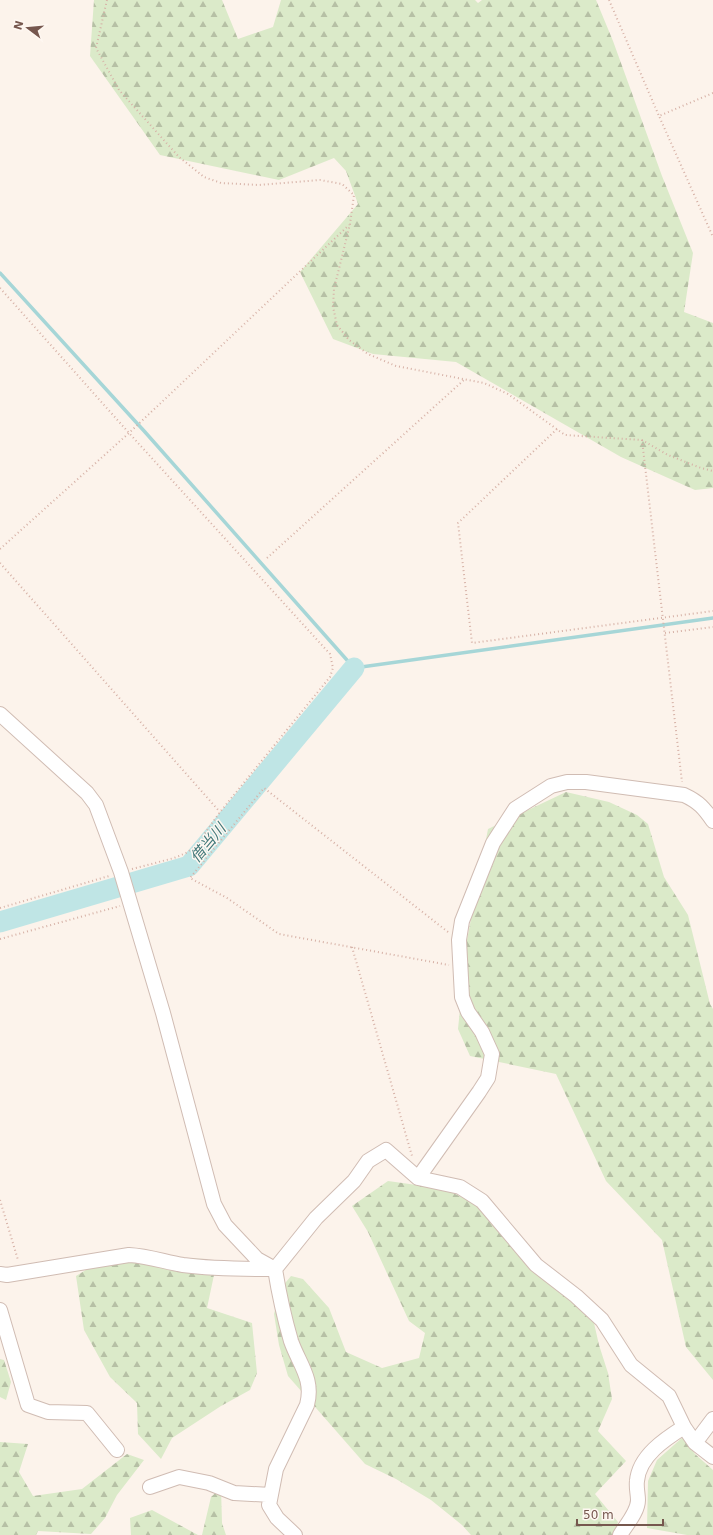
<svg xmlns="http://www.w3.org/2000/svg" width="713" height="1535" font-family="'DejaVu Sans','Noto Sans JP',sans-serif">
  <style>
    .forest { fill: url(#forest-firs) }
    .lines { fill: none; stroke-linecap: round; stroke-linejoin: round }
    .stream { stroke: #a6d6d7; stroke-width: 3.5 }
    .river { stroke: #bfe5e5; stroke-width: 21 }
    .minor-casing { stroke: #d0bcb3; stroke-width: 16 }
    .path { stroke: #d6b1a6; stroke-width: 2; stroke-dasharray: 1 3; stroke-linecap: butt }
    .minor { stroke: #fff; stroke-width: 14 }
    .labels { text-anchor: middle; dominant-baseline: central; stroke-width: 3; stroke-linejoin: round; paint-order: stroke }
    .water-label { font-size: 15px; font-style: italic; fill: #42797a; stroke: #fef7f1 }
  </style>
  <defs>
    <pattern id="forest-firs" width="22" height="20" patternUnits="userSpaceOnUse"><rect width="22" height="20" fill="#dbeac9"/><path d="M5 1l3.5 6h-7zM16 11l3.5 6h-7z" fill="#b6c0a5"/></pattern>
  </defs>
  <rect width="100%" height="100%" fill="#fcf3eb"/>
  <path class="forest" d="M 94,0 L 222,0 L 238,39 L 273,27 L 281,0 L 475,0 L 478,3 L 482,0 L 596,0 L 613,41 L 662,176 L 693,253 L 684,312 L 713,323 L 713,488 L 695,490 L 621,457 L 456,362 L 373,354 L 333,339 L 300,272 L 358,204 L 346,171 L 334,158 L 279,180 L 160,155 L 90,56 Z
    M 566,792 L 609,802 L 637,815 L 648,824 L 664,877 L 688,915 L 710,1004 L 713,1009 L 713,1380 L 686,1347 L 662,1240 L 606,1181 L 556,1074 L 470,1056 L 458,1029 L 467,940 L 488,829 Z
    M 388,1181 L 445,1189 L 496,1214 L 567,1288 L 583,1313 L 594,1323 L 599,1345 L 608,1373 L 612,1399 L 598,1431 L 626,1461 L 595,1494 L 618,1522 L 614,1535 L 471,1535 L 462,1525 L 431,1500 L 396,1479 L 365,1464 L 288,1376 L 279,1345 L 274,1314 L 281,1288 L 291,1276 L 303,1279 L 329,1308 L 346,1352 L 382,1368 L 419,1358 L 425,1333 L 409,1321 L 368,1232 L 352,1206 Z
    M 112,1254 L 204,1259 L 214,1275 L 207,1308 L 252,1323 L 257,1373 L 250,1390 L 221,1406 L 172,1438 L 161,1459 L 138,1434 L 137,1403 L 110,1377 L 84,1330 L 76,1276 Z
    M 0,1359 L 4,1360 L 11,1382 L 6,1400 L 0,1397 Z
    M 683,1437 L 695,1454 L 713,1470 L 713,1535 L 687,1535 L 647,1528 L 648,1481 L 657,1460 Z
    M 0,1442 L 28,1444 L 19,1472 L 33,1496 L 82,1489 L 127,1454 L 144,1460 L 117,1495 L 105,1518 L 91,1534 L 38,1531 L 36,1535 L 0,1535 Z
    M 221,1488 L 222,1523 L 226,1535 L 202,1535 L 211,1497 Z
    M 152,1510 L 198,1535 L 131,1535 L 130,1518 Z"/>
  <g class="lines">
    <path class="stream" d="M 0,273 L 145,432 L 354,668 L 713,618"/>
    <path class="river" d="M 0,922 L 189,866 L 354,668"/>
    <g class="minor-casing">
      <path id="minor" d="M 0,714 L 87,793 L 96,805 L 121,872 L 163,1013 L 214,1204 L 225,1225 L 257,1259 L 275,1269
        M 418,1178 L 479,1092 L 488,1078 L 492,1054 L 482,1032 L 468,1012 L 462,997 L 459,940 L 462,921 L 493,843 L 515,809 L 551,786 L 567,782 L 586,782 L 684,795 C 699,802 704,808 713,821
        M 0,1274 L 7,1275 L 129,1255 C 148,1256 165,1262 183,1265 C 213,1269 243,1269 272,1269
        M 0,1310 L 28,1405 L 48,1412 L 87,1413 L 117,1450
        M 695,1443 L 713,1419
        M 150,1487 L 179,1477 L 209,1483 L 234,1493 L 271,1495
        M 295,1535 L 277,1518 L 269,1505 L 276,1469 L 307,1405 C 314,1379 299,1364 291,1341 C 284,1317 279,1294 275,1269 L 316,1218 L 354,1181 L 368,1161 L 386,1150 L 418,1178 L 460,1187 L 482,1201 L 536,1265 L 576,1296 L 602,1320 L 631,1365 L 669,1396 L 684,1427 L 695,1443 L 713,1457
        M 620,1535 C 626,1525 638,1512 638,1500 C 638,1494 636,1487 637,1481 C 639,1456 665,1439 684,1427"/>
    </g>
    <path class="path" d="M 107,0 L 96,48 L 119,90 L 179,157 L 204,177 L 221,183 L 259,185 L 320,180 L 342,184 L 354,195 L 350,224 L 334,289 L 333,307 L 337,325 L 349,340 L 368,354 L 396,366 L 484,383 L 508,394 L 565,435 L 642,440 L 668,455 L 701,468 L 713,471
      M 609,0 L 659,116
      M 713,93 L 659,116 L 713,237
      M 0,288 L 129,433 L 330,654 L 333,668 L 330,677 L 220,812 L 195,847 L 186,853 L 174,858 L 132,869
      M 557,429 L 458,523 L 472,643 L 713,611
      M 642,440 L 682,782
      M 0,549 L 129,433 L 349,225
      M 267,558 L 465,379
      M 0,563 L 220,812
      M 665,633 L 713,627
      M 0,908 L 109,876
      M 448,932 L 264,788 L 190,878 L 227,898 L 279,934 L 449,965
      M 0,939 L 120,906
      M 352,947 L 412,1156
      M 0,1200 L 18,1260"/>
    <use href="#minor" class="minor"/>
  </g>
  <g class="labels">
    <g class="water-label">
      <text transform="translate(208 843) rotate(-50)">借当川</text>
    </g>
  </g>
  <g transform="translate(28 28) rotate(286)" stroke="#fef7f1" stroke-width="3" paint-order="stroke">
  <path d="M0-3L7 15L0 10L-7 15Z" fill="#76574e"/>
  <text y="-6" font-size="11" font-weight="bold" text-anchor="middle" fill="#76574e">N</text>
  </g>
  <path d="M577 1519v6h86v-6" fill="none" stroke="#76574e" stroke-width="2"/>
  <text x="583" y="1519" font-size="12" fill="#76574e" stroke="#fef7f1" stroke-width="3" paint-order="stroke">50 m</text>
</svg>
